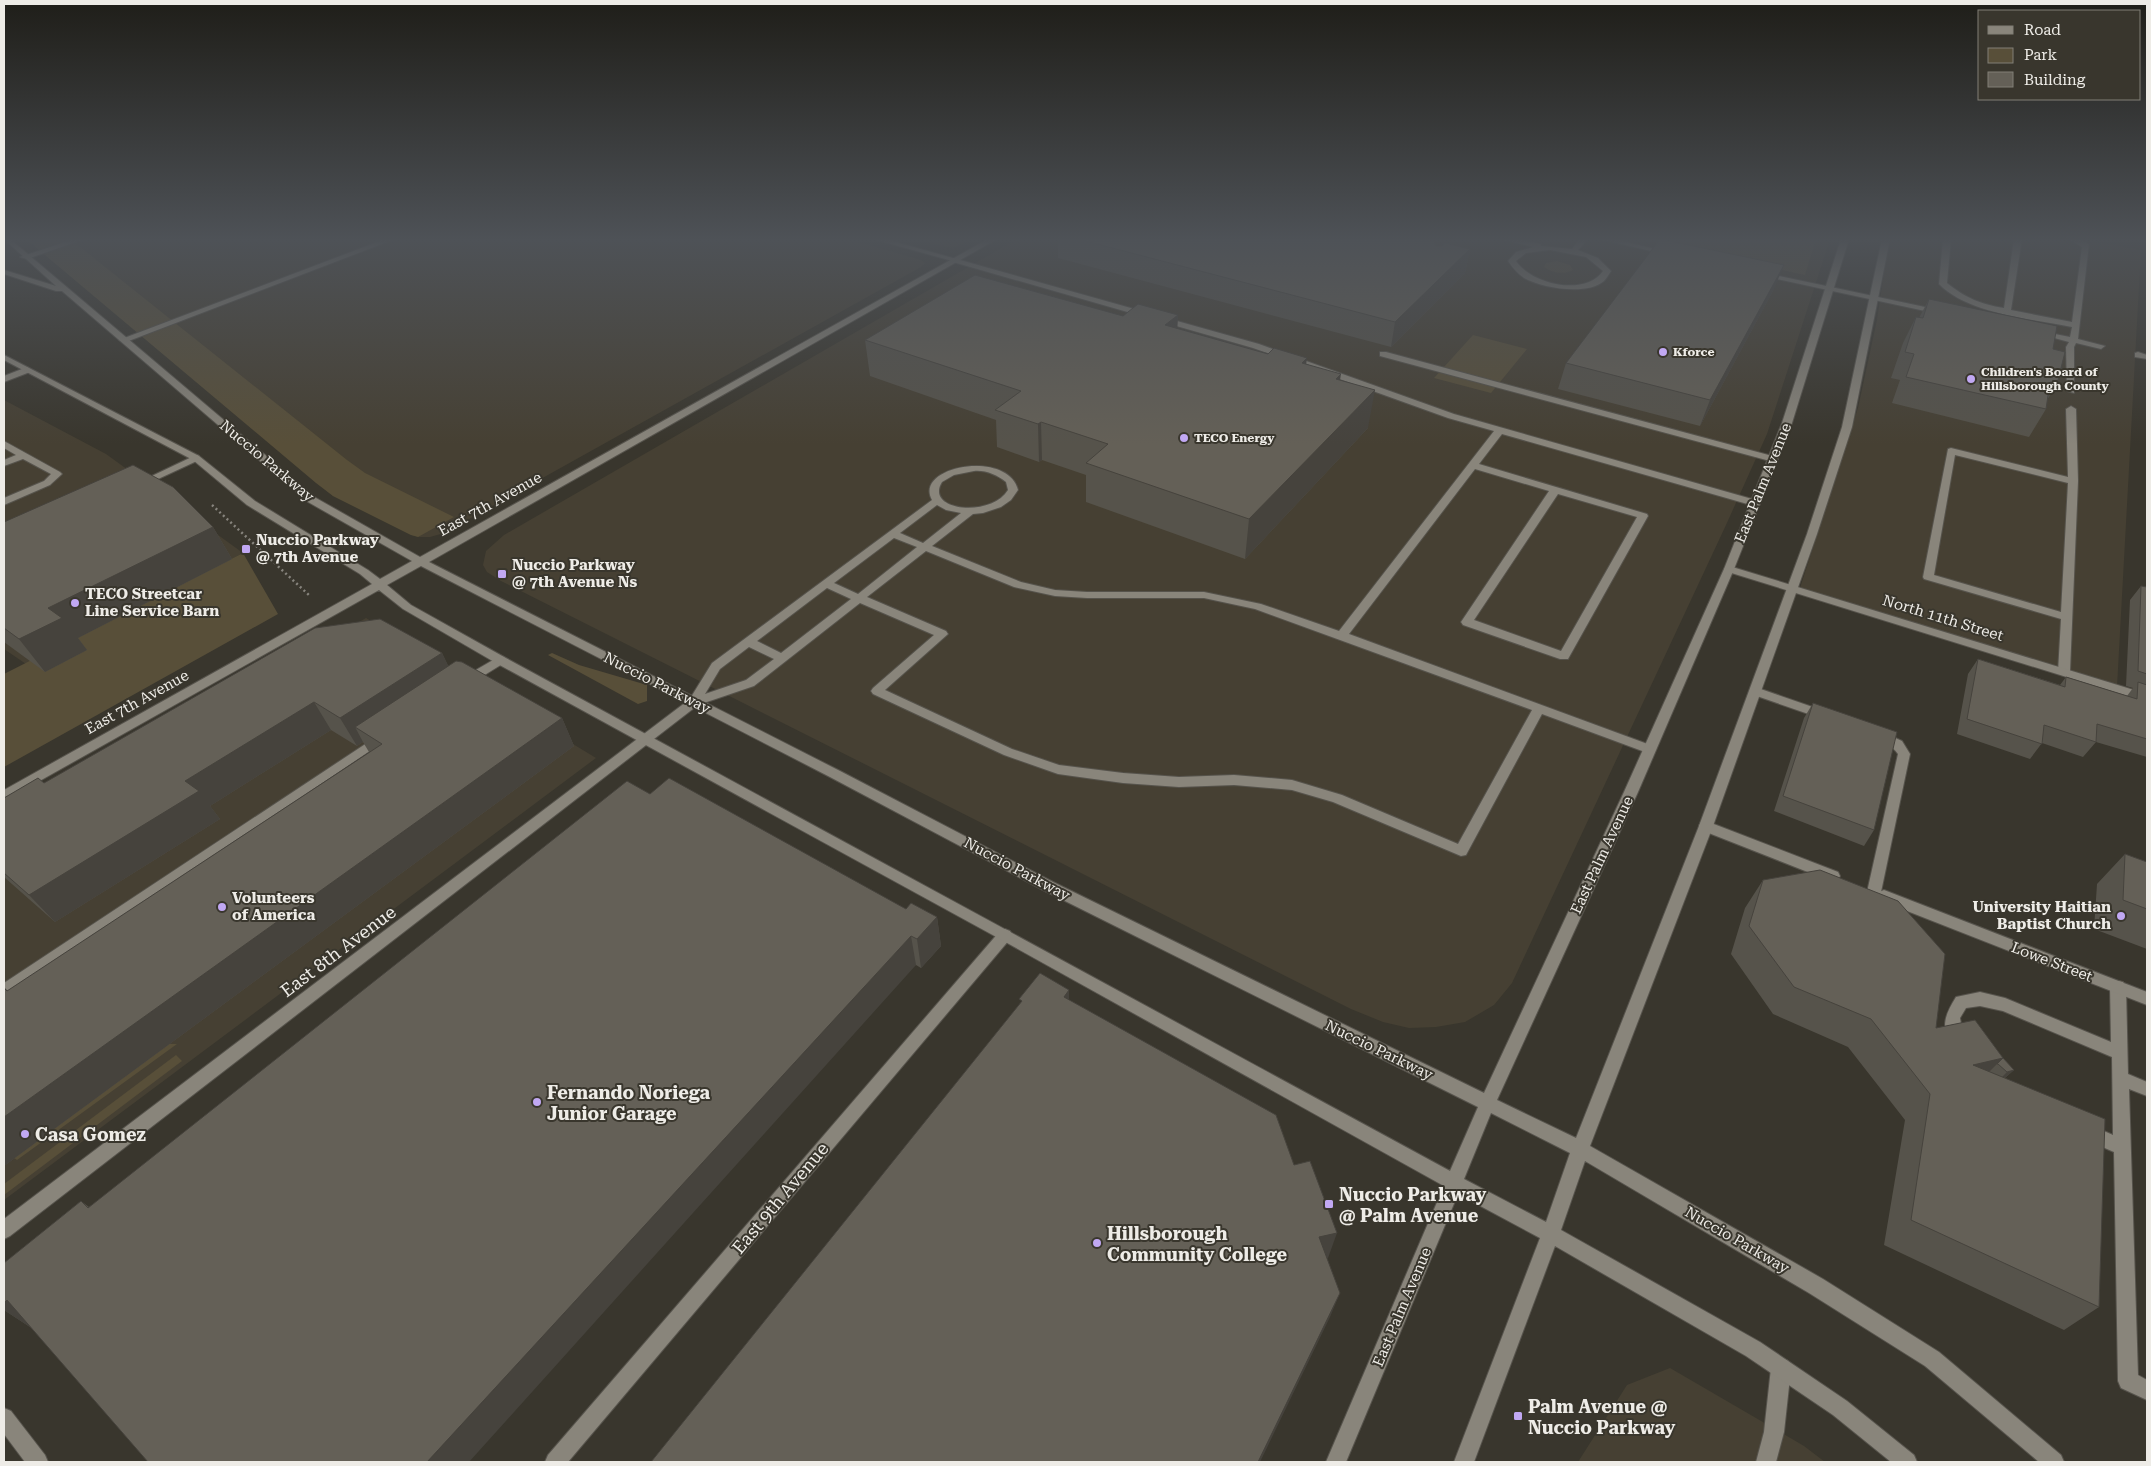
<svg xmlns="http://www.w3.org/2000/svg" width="2151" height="1466" font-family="'Roboto Serif',serif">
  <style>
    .built { fill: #464033 }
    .green { fill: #584f39 }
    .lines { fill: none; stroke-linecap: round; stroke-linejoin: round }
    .lane-casing { stroke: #56534c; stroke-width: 2 }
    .street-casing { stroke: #56534c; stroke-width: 2 }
    .secondary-casing { stroke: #56534c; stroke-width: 2 }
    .path { stroke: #87847d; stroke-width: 2.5; stroke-dasharray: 2 3; stroke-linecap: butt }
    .lane { fill: #89857b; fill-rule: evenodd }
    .street { fill: #89857b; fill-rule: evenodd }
    .secondary { fill: #89857b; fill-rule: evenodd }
    .wall { fill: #56534b }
    .shaded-wall { fill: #46433d }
    .building { fill: #646057; stroke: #46433d }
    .poi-dot { fill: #c1a8f3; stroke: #39362d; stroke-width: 2 }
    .labels { text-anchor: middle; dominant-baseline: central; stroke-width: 4; stroke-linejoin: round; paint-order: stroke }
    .far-poi-label { font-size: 12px; font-weight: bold; fill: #eeece7; stroke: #39362d; text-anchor: start }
    .street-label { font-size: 15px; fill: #eeece7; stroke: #39362d }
    .poi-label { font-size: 15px; font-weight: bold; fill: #eeece7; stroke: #39362d; text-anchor: start }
    .near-street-label { font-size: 18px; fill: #eeece7; stroke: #39362d }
    .near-poi-label { font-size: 18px; font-weight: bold; fill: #eeece7; stroke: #39362d; text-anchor: start }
  </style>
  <rect width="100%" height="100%" fill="#39362d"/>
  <path class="built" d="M 26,239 L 848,239 L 921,260 L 925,263 L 921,267 L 444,533 L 430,537 L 420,537 L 411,535 L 333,496 Z
    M 912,239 L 973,239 L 953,248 Z
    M 1017,239 L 1830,239 L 1767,434 L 1726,525 L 1512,983 L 1494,1005 L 1477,1015 L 1465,1022 L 1436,1027 L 1409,1028 L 1383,1022 L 1351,1009 L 501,581 L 487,572 L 483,565 L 486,551 L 504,535 Z
    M 1889,239 L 2078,239 L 2141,250 L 2117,687 L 1800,588 L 1858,408 L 1877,320 Z
    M 4,400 L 106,454 L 243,553 L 26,664 L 4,649 Z
    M 366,618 L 596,758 L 4,1200 L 4,828 Z
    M 1670,1368 L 1804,1446 L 1825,1462 L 1578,1462 L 1627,1385 Z"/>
  <path class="green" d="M 26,239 L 70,239 L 347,460 L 365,473 L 454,517 L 418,537 L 411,535 L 333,496 L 316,483 Z
    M 1637,239 L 1816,239 L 1805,275 Z
    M 1557,261 L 1570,265 L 1573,270 C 1564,275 1552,273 1544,267 L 1546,263 Z
    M 1473,335 L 1527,349 L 1491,393 L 1434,378 Z
    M 243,553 L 278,614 L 4,767 L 4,674 Z
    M 552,653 L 579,665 L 647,685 L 647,701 L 638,704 L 548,655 Z
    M 166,1044 L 177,1044 L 17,1160 L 7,1153 Z
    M 176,1055 L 182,1061 L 4,1195 L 4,1184 Z"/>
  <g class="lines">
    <g class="lane-casing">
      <path id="lane" d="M 74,239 L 85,239 L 27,259 L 20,257 Z
        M 385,239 L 395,239 L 126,342 L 119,340 Z
        M 1500,239 L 1514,239 L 1541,244 L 1541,246 L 1572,249 L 1580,239 L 1588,239 L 1578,250 L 1598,258 L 1611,271 C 1609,274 1607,278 1604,281 C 1587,296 1542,288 1524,278 C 1517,273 1513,268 1508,261 L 1516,252 L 1533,247 ZM 1550,250 L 1586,257 L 1603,271 C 1585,297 1531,284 1516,261 L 1526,253 Z
        M 1599,239 L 1613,239 L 1672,253 L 1668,255 Z
        M 1943,239 L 1951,239 L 1947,283 C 1966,298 1980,304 2004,308 L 2014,239 L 2022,239 L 2011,310 L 2072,322 L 2082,247 L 2069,239 L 2078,239 L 2089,244 L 2078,339 L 2105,346 L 2101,349 L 2076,343 L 2074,347 L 2074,393 L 2067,391 L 2066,347 L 2069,342 L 2036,333 L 2040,331 L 2070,337 L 2072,327 C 2032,319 1968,314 1939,284 Z
        M 953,258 L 1259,344 L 1454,414 L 1759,501 L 1759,505 L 1751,505 L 1502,434 L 1479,464 L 1647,514 L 1648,516 L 1568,659 L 1560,659 L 1463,625 L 1461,622 L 1549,491 L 1475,469 L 1349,634 L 1653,746 L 1655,749 L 1653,752 L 1645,752 L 1542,714 L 1466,855 L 1461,856 L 1333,802 L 1292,790 L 1234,785 L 1179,787 L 1123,783 L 1058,774 L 1004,755 L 873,694 L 871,691 L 873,688 L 934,635 L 860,603 L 754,686 L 698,705 L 690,705 L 688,702 L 712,663 L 932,500 C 913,466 1008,449 1018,490 L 1011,500 L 1001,507 L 983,513 L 973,514 L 932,546 L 1021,582 L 1055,590 L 1087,592 L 1204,592 L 1261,604 L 1339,631 L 1494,431 L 1448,418 L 1253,348 L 953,262 ZM 974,471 C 986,470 997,475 1006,482 L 1008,490 C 991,518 924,511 942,482 L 954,475 ZM 1558,494 L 1637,517 L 1561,651 L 1474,620 ZM 937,505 L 946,510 L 961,513 L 923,543 L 900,533 ZM 894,538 L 917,547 L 858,594 L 834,583 ZM 926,551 L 1014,587 L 1055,596 L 1087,598 L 1204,598 L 1255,609 L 1532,710 L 1458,844 L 1342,795 L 1292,780 L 1234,775 L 1179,777 L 1123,773 L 1059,765 L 1012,749 L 885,690 L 948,634 L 946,631 L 867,597 ZM 827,588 L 851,599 L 781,653 L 757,641 ZM 749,647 L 774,659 L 746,680 L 705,694 L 720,669 Z
        M 1760,272 L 1939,310 L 1943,312 L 1939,314 L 1763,276 L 1759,274 Z
        M 1380,352 L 1386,352 L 1776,457 L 1778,459 L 1776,461 L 1770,461 L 1380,356 Z
        M 2071,406 L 2076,409 L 2078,481 L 2070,672 L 2064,676 L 2058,672 L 2061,619 L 1924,579 L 1923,577 L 1948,449 L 1951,448 L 2068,477 L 2066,409 ZM 1955,455 L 2068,483 L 2061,612 L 1934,575 Z
        M 4,441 L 60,472 L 62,474 L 50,485 L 4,505 L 4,498 L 44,481 L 51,474 L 23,459 L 4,466 L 4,460 L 16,455 L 4,448 Z
        M 500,656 L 504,657 L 506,660 L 504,663 L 470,684 L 462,684 L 460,681 L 462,678 Z
        M 1755,687 L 1827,712 L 1829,715 L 1823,719 L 1751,694 L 1749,691 Z
        M 1880,731 L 1902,741 L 1910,754 L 1881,892 L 1879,896 L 1874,898 L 1869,896 L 1867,892 L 1898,754 C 1892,744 1880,744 1874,735 Z
        M 379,735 L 385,739 L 383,742 L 9,996 L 4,997 L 4,983 Z
        M 2118,981 L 2123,982 L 2126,987 L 2128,1074 L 2147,1082 L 2147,1096 L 2129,1089 L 2138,1375 L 2147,1380 L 2147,1400 L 2121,1388 L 2118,1381 L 2114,1152 L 2084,1139 L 2082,1133 L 2084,1127 L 2090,1125 L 2113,1135 L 2112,1057 L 2003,1011 L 1980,1006 L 1966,1008 L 1960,1018 L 1964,1040 L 1962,1045 L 1956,1047 L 1950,1045 C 1941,1025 1945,1015 1956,997 L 1980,992 L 2005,998 L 2111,1042 L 2110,987 L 2113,982 Z
        M 1781,1358 L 1788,1361 L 1791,1368 L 1784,1432 L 1776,1462 L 1756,1462 L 1764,1432 L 1771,1368 L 1774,1361 Z"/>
    </g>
    <g class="street-casing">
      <path id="street" d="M 873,239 L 885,239 L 960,260 L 956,262 Z
        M 2138,352 L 2147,355 L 2147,359 L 2135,357 L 2135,353 Z
        M 27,367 L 31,370 L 30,372 L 4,382 L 4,376 Z
        M 196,455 L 199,456 L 199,460 L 143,486 L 137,486 L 135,484 Z
        M 1729,566 L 2147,694 L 2147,702 L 1725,571 L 1724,569 Z
        M 694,698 L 698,699 L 700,702 L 698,705 L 10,1236 L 4,1239 L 4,1219 L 690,699 Z
        M 1706,821 L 1838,872 L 1840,876 L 1838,880 L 1833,881 L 1828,880 L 1701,830 L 1699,826 L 1701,822 Z
        M 1884,890 L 2147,992 L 2147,1005 L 1879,900 L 1877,896 L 1879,892 Z
        M 1005,929 L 1010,931 L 1012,935 L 1010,939 L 568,1462 L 545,1462 L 548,1455 L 1000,931 Z
        M 4,1408 L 11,1411 L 45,1455 L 48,1462 L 25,1462 L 4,1434 Z"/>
    </g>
    <g class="secondary-casing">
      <path id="secondary" d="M 4,239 L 10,239 L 316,498 L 420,557 L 988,239 L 997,239 L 429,562 L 840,771 L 1053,882 L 1484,1093 L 1624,792 L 1724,569 L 1782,423 L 1841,239 L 1849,239 L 1792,423 L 1734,569 L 1638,792 L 1497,1100 L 1576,1138 L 1699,826 L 1807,534 L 1842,427 L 1882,239 L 1890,239 L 1852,427 L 1817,534 L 1713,826 L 1590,1146 L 1823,1279 L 1939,1352 L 2061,1455 L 2064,1462 L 2039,1462 L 1925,1366 L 1809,1293 L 1585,1161 L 1561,1230 L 1760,1342 L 1847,1401 L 1914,1455 L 1917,1462 L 1891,1462 L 1833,1415 L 1746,1356 L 1555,1246 L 1474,1462 L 1454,1462 L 1540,1238 L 1458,1194 L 1346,1462 L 1326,1462 L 1444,1186 L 1000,939 L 496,663 L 403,609 L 379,590 L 4,801 L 4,790 L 372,584 L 360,574 L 247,505 L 193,460 L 4,360 L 4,355 L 199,456 L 255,501 L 368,570 L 380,579 L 412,561 L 308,502 L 62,291 L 56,291 L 4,274 L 4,270 L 56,286 ZM 421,566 L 830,777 L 1043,890 L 1478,1107 L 1450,1171 L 504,657 L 411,605 L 387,585 ZM 1491,1113 L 1570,1153 L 1546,1222 L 1464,1179 Z"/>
    </g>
    <path class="path" d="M 212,505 L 310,596"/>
    <use href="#lane" class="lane"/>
    <use href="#street" class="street"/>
    <use href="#secondary" class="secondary"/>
  </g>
  <path class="wall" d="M 1058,239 L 1426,239 L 1436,246 L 1470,249 L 1465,273 L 1391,347 L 1058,258 Z
    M 1774,289 L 1700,426 L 1558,389 L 1566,363 Z
    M 1929,299 L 2053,349 L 2057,384 L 2047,400 L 2046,409 L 2029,437 L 1892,403 L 1900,380 L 1891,378 L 1903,343 L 1916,317 L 1919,318 Z
    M 1178,315 L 1177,328 L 1307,364 L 1340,380 L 1368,428 L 1245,559 L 1086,502 L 1086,475 L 1042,460 L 1039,462 L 997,447 L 996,420 L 870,376 L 865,340 L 1123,316 Z
    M 4,522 L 213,527 L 232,559 L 78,638 L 87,650 L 45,672 L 4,642 Z
    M 2141,586 L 2147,587 L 2147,757 L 2096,742 L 2083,757 L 2042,743 L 2030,759 L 1957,734 L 1968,674 L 1978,659 L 2060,685 L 2066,677 L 2127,696 L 2133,688 L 2126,686 L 2130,600 Z
    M 442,653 L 448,666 L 562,718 L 574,746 L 4,1166 L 4,987 L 8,991 L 369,752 L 363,742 L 357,746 L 331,730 L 210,806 L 220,819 L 55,922 L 4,877 L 4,798 L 44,783 Z
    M 1813,703 L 1874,830 L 1864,846 L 1774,811 L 1804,718 Z
    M 650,794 L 906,909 L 937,917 L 941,946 L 921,968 L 916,965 L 30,1327 L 4,1310 L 4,1263 L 81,1201 L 89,1207 Z
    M 2125,854 L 2147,862 L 2147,949 L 2094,929 L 2097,884 Z
    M 1763,880 L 1936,1028 L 2003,1058 L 2014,1070 L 2006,1077 L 2005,1078 L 2099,1307 L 2064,1330 L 1884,1245 L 1905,1120 L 1848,1047 L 1773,1014 L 1731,954 L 1745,908 Z"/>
  <path class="shaded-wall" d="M 1470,249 L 1465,273 L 1391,347 L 1395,322 Z
    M 1784,265 L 1774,289 L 1700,426 L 1710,400 Z
    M 1178,315 L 1176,351 L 1165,325 Z
    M 1307,358 L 1302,394 L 1302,363 Z
    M 1341,374 L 1335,411 L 1336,379 Z
    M 1375,390 L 1368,428 L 1245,559 L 1249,519 Z
    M 1041,422 L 1042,460 L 1039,462 L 1038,424 Z
    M 213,527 L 232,559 L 78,638 L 87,650 L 45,672 L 19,639 L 48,608 Z
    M 442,653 L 456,681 L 355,727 L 363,742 L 357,746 L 340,718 Z
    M 314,702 L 331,730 L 210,806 L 220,819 L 55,922 L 29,895 L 185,781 Z
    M 562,718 L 574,746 L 4,1166 L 4,1117 Z
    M 937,917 L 941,946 L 921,968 L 917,939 Z
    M 911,936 L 916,965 L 469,1462 L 427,1462 Z
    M 1069,990 L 1069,1019 L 1064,997 Z
    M 2003,1058 L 1976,1085 L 1973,1065 Z
    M 2014,1070 L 2006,1077 L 2000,1079 L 2007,1072 Z
    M 1337,1233 L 1328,1258 L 1310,1262 L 1319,1237 Z
    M 1340,1293 L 1330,1317 L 1260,1462 L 1258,1462 Z
    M 7,1300 L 36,1331 L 4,1310 L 4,1303 Z"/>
  <path class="building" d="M 1078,239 L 1426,239 L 1434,241 L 1436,246 L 1442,246 L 1445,243 L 1470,249 L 1395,322 Z
    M 1660,239 L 1784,265 L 1710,400 L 1566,363 Z
    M 975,275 L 1123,316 L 1138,304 L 1178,315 L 1165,325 L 1268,354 L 1274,348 L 1307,358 L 1302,363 L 1341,374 L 1336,379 L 1375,390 L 1249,519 L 1086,463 L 1108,444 L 1041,422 L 1038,424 L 995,410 L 1021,391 L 865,340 Z
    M 1929,299 L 2057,326 L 2053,349 L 2065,352 L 2057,384 L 2050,382 L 2046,409 L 1906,377 L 1914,354 L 1905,352 L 1916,317 L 1923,318 Z
    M 133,465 L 173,487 L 213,527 L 48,608 L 62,618 L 19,639 L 4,628 L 4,522 Z
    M 2141,586 L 2147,587 L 2147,674 L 2138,671 Z
    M 380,619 L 442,653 L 340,718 L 314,702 L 185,781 L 199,791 L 29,895 L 4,873 L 4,798 L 38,778 L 44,783 L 315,628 Z
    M 1978,659 L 2065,687 L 2066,677 L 2137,699 L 2138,682 L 2147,685 L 2147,739 L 2097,724 L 2096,742 L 2044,725 L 2042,744 L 1967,719 Z
    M 456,661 L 462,662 L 562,718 L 4,1117 L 4,988 L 7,991 L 382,744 L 355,727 Z
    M 1813,703 L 1897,732 L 1874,830 L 1783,796 Z
    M 669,778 L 906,909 L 911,903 L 937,917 L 917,939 L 911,936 L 427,1462 L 148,1462 L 7,1300 L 4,1303 L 4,1263 L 81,1201 L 88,1208 L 627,781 L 650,794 Z
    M 2125,854 L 2147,862 L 2147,909 L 2123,900 Z
    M 1820,870 L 1898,901 L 1945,954 L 1936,1028 L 1975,1020 L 2003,1058 L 1973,1065 L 2105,1119 L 2099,1307 L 1911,1220 L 1930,1094 L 1871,1019 L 1794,987 L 1749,926 L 1763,880 Z
    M 1040,973 L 1069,990 L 1064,997 L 1276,1115 L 1294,1165 L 1310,1161 L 1337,1233 L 1319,1237 L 1340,1293 L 1258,1462 L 651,1462 L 1022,1001 L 1019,999 Z
    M 2003,1058 L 2014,1070 L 2007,1072 L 1998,1064 L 1997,1064 Z"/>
  <linearGradient id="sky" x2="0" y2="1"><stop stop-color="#1f1e19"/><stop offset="0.54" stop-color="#4e5257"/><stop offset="1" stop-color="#4e5257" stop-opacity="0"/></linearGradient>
  <rect width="2151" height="444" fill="url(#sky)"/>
  <g class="poi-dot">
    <circle cx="1663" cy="352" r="5"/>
    <circle cx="1971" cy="379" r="5"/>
    <circle cx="1184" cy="438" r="5"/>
    <rect x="241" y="544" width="10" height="10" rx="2.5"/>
    <rect x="497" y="569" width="10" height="10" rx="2.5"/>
    <circle cx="75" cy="603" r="5"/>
    <circle cx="222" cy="907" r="5"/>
    <circle cx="2121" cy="916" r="5"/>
    <circle cx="537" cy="1102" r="5"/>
    <circle cx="25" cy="1134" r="5"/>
    <rect x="1324" y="1199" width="10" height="10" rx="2.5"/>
    <circle cx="1097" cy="1243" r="5"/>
    <rect x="1513" y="1411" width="10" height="10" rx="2.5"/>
  </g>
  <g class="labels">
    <g class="far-poi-label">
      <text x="1673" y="352">Kforce</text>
      <text x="1981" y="372">Children's Board of<tspan x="1981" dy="14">Hillsborough County</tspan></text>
      <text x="1194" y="438">TECO Energy</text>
    </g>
    <g class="street-label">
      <text transform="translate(267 461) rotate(40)">Nuccio Parkway</text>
      <text transform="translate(1763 483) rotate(-68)">East Palm Avenue</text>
      <text transform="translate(490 504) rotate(-29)">East 7th Avenue</text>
      <text transform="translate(1943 618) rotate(17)">North 11th Street</text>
      <text transform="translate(657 683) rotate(27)">Nuccio Parkway</text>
      <text transform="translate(137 702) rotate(-29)">East 7th Avenue</text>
      <text transform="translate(1602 855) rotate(-65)">East Palm Avenue</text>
      <text transform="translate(1017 869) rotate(28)">Nuccio Parkway</text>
      <text transform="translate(2052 962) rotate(21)">Lowe Street</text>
      <text transform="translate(1379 1050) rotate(26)">Nuccio Parkway</text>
      <text transform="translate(1737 1240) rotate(30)">Nuccio Parkway</text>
      <text transform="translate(1402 1307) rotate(-67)">East Palm Avenue</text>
    </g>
    <g class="poi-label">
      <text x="256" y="540">Nuccio Parkway<tspan x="256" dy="17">@ 7th Avenue</tspan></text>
      <text x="512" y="565">Nuccio Parkway<tspan x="512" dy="17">@ 7th Avenue Ns</tspan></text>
      <text x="85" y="594">TECO Streetcar<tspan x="85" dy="17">Line Service Barn</tspan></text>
      <text x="232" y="898">Volunteers<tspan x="232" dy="17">of America</tspan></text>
      <text x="2111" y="907" text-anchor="end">University Haitian<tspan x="2111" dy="17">Baptist Church</tspan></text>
    </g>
    <g class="near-street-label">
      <text transform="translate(338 951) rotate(-37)">East 8th Avenue</text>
      <text transform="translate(780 1198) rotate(-50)">East 9th Avenue</text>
    </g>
    <g class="near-poi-label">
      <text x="547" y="1092">Fernando Noriega<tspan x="547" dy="21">Junior Garage</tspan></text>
      <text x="35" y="1134">Casa Gomez</text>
      <text x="1339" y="1194">Nuccio Parkway<tspan x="1339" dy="21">@ Palm Avenue</tspan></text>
      <text x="1107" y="1233">Hillsborough<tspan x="1107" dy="21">Community College</tspan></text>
      <text x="1528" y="1406">Palm Avenue @<tspan x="1528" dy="21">Nuccio Parkway</tspan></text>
    </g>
  </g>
  <rect width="2151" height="1466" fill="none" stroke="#eeece7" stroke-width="10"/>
  <rect x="1978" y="10" width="162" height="90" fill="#39362d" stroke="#817f77"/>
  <rect x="1988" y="26" width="25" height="8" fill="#89857b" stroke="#817f77"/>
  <text x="2024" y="35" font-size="15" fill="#eeece7">Road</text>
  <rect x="1988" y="48" width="25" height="15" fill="#584f39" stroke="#817f77"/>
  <text x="2024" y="60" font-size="15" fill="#eeece7">Park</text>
  <rect x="1988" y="72" width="25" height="15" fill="#646057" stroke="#817f77"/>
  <text x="2024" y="85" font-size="15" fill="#eeece7">Building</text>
</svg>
